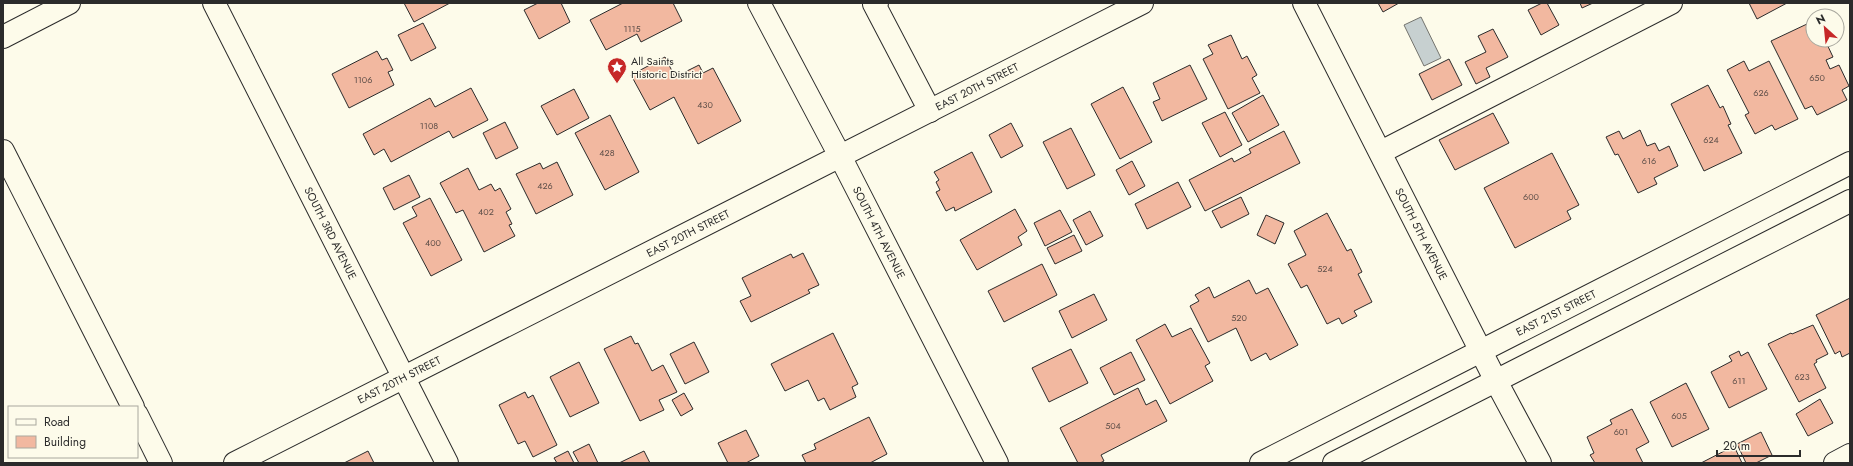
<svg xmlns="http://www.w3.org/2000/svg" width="1853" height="466" font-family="Jost,sans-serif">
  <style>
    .water { fill: #c7d0d0; stroke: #74746e }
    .building { fill: #f2b8a0; stroke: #2b2b2b }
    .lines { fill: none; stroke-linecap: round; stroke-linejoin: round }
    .minor-casing { stroke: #2b2b2b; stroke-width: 24 }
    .minor { stroke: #fdfbea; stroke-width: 22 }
    .labels { text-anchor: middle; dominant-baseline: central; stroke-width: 3; stroke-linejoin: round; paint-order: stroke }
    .number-label { font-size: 9px; fill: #5d4e48 }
    .poi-label { font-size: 11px; fill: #2b2b2b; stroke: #fdfbea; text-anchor: start }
    .street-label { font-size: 11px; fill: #2b2b2b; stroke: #fdfbea }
  </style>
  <rect width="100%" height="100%" fill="#fdfbea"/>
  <path class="water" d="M 1421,17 L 1441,58 L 1424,66 L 1404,25 Z"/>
  <path class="building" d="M 404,3 L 450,3 L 414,22 Z
    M 538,3 L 561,3 L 570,22 L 539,39 L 524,10 Z
    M 623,3 L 673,3 L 682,21 L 641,42 L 637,34 L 606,50 L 590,20 Z
    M 1378,3 L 1399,3 L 1383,12 Z
    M 1542,3 L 1547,3 L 1559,25 L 1541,35 L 1528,10 Z
    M 1580,3 L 1593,3 L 1582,8 Z
    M 1749,3 L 1787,3 L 1757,19 Z
    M 423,23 L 436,48 L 411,61 L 398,35 Z
    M 1807,24 L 1813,35 L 1813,40 L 1825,40 L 1833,57 L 1826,60 L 1830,69 L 1839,65 L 1849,86 L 1842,90 L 1847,100 L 1817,115 L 1812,106 L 1805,109 L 1771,41 Z
    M 1493,29 L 1508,57 L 1486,68 L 1490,77 L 1476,84 L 1465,62 L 1486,52 L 1478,36 Z
    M 1231,35 L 1242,59 L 1247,56 L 1257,75 L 1252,78 L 1260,93 L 1228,109 L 1203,59 L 1213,54 L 1208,45 Z
    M 377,51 L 382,60 L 387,58 L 393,70 L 388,72 L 394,85 L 349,108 L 332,74 Z
    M 665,57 L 675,77 L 699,65 L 703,73 L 713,68 L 741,121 L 698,144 L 674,97 L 650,110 L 631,75 Z
    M 1449,59 L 1462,85 L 1432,100 L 1419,74 Z
    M 1744,61 L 1749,71 L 1769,61 L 1798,119 L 1775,130 L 1772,125 L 1755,134 L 1745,115 L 1749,113 L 1727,70 Z
    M 1190,65 L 1207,99 L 1162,121 L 1153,102 L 1160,99 L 1153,83 Z
    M 1708,85 L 1720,108 L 1723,106 L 1731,124 L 1728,125 L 1742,153 L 1704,171 L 1671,104 Z
    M 1123,87 L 1152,142 L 1120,159 L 1091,104 Z
    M 471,88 L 488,120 L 453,138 L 449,131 L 391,162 L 384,149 L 374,155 L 363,134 L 430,98 L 435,107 Z
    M 574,89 L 589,118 L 557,135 L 541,106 Z
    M 1263,95 L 1279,125 L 1248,142 L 1232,113 Z
    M 1225,112 L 1242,145 L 1220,157 L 1202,123 Z
    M 1493,113 L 1509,143 L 1455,170 L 1439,140 Z
    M 610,115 L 639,172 L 605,190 L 575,133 Z
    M 505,122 L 518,148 L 496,159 L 483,133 Z
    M 1011,123 L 1023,146 L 1001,158 L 989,135 Z
    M 1071,128 L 1095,175 L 1067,189 L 1043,142 Z
    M 1640,130 L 1647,146 L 1655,143 L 1659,151 L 1669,146 L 1678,166 L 1654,178 L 1657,184 L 1638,193 L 1618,154 L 1615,155 L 1606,137 L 1619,131 L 1623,139 Z
    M 1284,131 L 1300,163 L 1205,211 L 1189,180 L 1232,158 L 1234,162 L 1251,153 L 1249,149 Z
    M 972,152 L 992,192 L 955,211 L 954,207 L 946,211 L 936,192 L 940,190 L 936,182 L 939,180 L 934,172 Z
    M 1552,153 L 1579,205 L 1567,211 L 1571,219 L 1515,248 L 1484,188 Z
    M 1132,161 L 1145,186 L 1129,195 L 1116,170 Z
    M 557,162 L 573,195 L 536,214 L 516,174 L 540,163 L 543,169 Z
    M 468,168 L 479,190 L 491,184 L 495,191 L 500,188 L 511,209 L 506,212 L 512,224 L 509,225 L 515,236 L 484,252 L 463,210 L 456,213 L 440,183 Z
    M 409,175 L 420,197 L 394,210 L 383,188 Z
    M 1178,182 L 1191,207 L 1147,229 L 1135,204 Z
    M 1241,197 L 1249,214 L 1221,228 L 1212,211 Z
    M 430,198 L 462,260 L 431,276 L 403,223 L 417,216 L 412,207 Z
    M 1015,209 L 1027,231 L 1018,237 L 1022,245 L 977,270 L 960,240 Z
    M 1060,210 L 1072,232 L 1045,246 L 1034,223 Z
    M 1090,211 L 1103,236 L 1086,245 L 1073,220 Z
    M 1327,213 L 1347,251 L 1351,249 L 1362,272 L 1358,274 L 1372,302 L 1354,311 L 1357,316 L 1342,324 L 1339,318 L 1327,324 L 1307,285 L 1301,288 L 1288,264 L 1306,255 L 1294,231 Z
    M 1266,215 L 1284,223 L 1275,244 L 1257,235 Z
    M 1074,235 L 1082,251 L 1055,264 L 1047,248 Z
    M 803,253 L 819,285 L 808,290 L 810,293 L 751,322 L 740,301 L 751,296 L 742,278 L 791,254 L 793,258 Z
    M 1042,264 L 1057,295 L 1004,322 L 988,291 Z
    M 1249,280 L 1256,294 L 1268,288 L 1298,345 L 1270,360 L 1266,353 L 1251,361 L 1236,328 L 1208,342 L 1190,306 L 1199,301 L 1195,295 L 1209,287 L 1214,298 Z
    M 1094,294 L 1107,320 L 1072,338 L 1059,311 Z
    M 1850,298 L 1850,353 L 1842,357 L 1840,351 L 1835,354 L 1816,315 Z
    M 1165,324 L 1172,337 L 1191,328 L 1210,363 L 1205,366 L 1213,381 L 1170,404 L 1136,340 Z
    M 1813,325 L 1828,354 L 1816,360 L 1817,362 L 1814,364 L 1826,388 L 1799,402 L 1768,344 L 1791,333 L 1792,334 Z
    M 833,333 L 858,384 L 852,387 L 856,397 L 830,410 L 824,398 L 818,401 L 808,380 L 785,391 L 771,364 Z
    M 631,336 L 635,344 L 638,343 L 652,371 L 663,365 L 677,392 L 659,400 L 664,410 L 640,421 L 604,349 Z
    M 694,342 L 709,372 L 685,384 L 670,354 Z
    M 1071,349 L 1088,383 L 1049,402 L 1032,368 Z
    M 1739,351 L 1741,356 L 1748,352 L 1767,389 L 1729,408 L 1711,372 L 1732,361 L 1729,356 Z
    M 1131,352 L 1145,380 L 1114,395 L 1100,368 Z
    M 579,362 L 599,403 L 570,417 L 550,377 Z
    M 1686,383 L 1709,429 L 1672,447 L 1650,402 Z
    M 1138,388 L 1146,405 L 1156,400 L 1167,421 L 1101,455 L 1104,461 L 1100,463 L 1078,463 L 1060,428 Z
    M 525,392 L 528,398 L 533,395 L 557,445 L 533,457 L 525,441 L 518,444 L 499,405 Z
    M 684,393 L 693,409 L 681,416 L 672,400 Z
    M 1820,399 L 1833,423 L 1808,436 L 1796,414 Z
    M 1632,409 L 1649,442 L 1636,449 L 1643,463 L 1595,463 L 1590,455 L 1594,453 L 1587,437 L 1612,424 L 1610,420 Z
    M 869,417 L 887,454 L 870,463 L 806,463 L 802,455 L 816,449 L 814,444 Z
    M 746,430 L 759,456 L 746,463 L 728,463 L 718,443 Z
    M 1761,432 L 1772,455 L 1756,463 L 1746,463 L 1737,444 Z
    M 589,444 L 598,463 L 579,463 L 573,452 Z
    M 1734,446 L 1742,463 L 1701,463 Z
    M 368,451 L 374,463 L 344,463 Z
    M 568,451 L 574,463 L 557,463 L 554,458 Z
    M 644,451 L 650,463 L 619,463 Z"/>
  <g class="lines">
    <g class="minor-casing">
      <g id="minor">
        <path id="s1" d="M 214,3 L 447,463"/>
        <path id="s2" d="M 759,3 L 840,156 L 997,463"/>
        <path d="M 877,3 L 874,4 L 930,111"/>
        <path id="s3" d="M 1304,3 L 1496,381 L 1540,463"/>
        <path d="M 3,37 L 69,3"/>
        <path d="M 3,151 L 133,407"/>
        <path d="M 1381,152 L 1671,3"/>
        <path d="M 137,415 L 161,463"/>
        <path id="s4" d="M 235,463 L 1142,3"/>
        <path id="s5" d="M 1261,463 L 1850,163"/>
        <path d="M 1334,463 L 1850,201"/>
        <path d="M 1835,463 L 1850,455"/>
      </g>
    </g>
    <use href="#minor" class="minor"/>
  </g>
  <defs>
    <g id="sight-pin" transform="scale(1)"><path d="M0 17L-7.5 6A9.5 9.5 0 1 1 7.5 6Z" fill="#c62828" stroke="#fdfbea"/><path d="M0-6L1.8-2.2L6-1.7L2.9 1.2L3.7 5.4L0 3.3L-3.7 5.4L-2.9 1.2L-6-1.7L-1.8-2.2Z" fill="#fff"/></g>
  </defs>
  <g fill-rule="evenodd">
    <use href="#sight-pin" x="617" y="67"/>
  </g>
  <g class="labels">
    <g class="number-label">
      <text x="632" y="28">1115</text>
      <text x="1817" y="77">650</text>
      <text x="363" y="79">1106</text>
      <text x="1761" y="92">626</text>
      <text x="705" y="104">430</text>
      <text x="429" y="125">1108</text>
      <text x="1711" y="139">624</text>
      <text x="607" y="152">428</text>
      <text x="1649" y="160">616</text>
      <text x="545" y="185">426</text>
      <text x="1531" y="196">600</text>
      <text x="486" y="211">402</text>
      <text x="433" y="242">400</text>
      <text x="1325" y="268">524</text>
      <text x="1239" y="317">520</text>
      <text x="1802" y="376">623</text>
      <text x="1739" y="380">611</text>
      <text x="1679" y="415">605</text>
      <text x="1113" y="425">504</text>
      <text x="1621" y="431">601</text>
    </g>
    <g class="poi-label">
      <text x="631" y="61">All Saints<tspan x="631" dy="13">Historic District</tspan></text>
    </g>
    <g class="street-label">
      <text stroke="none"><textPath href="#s4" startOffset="832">EAST 20TH STREET</textPath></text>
      <text stroke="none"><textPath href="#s2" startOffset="259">SOUTH 4TH AVENUE</textPath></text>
      <text stroke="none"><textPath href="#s1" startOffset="258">SOUTH 3RD AVENUE</textPath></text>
      <text stroke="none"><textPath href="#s4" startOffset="508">EAST 20TH STREET</textPath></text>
      <text stroke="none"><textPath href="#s3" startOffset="259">SOUTH 5TH AVENUE</textPath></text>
      <text stroke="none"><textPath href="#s5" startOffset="331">EAST 21ST STREET</textPath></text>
      <text stroke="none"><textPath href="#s4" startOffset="184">EAST 20TH STREET</textPath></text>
    </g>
  </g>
  <rect width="1853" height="466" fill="none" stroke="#2b2b2b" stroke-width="8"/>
  <rect x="8" y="406" width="130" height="52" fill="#fdfbea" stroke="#a9a89e"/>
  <rect x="16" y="419" width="20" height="6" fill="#fdfbea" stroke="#a9a89e"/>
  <text x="44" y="426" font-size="12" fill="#2b2b2b">Road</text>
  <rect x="16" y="436" width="20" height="12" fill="#f2b8a0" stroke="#a9a89e"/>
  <text x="44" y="446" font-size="12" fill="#2b2b2b">Building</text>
  <g transform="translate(1825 28) rotate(333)"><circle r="19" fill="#fdfbea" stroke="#a9a89e"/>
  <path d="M0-3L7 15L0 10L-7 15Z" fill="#c62828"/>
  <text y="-6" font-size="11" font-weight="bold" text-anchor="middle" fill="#2b2b2b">N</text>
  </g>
  <path d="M1717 450v6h83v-6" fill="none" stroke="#2b2b2b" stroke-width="2"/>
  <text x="1723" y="450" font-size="12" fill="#2b2b2b" stroke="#fdfbea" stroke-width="3" paint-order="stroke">20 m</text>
</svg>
